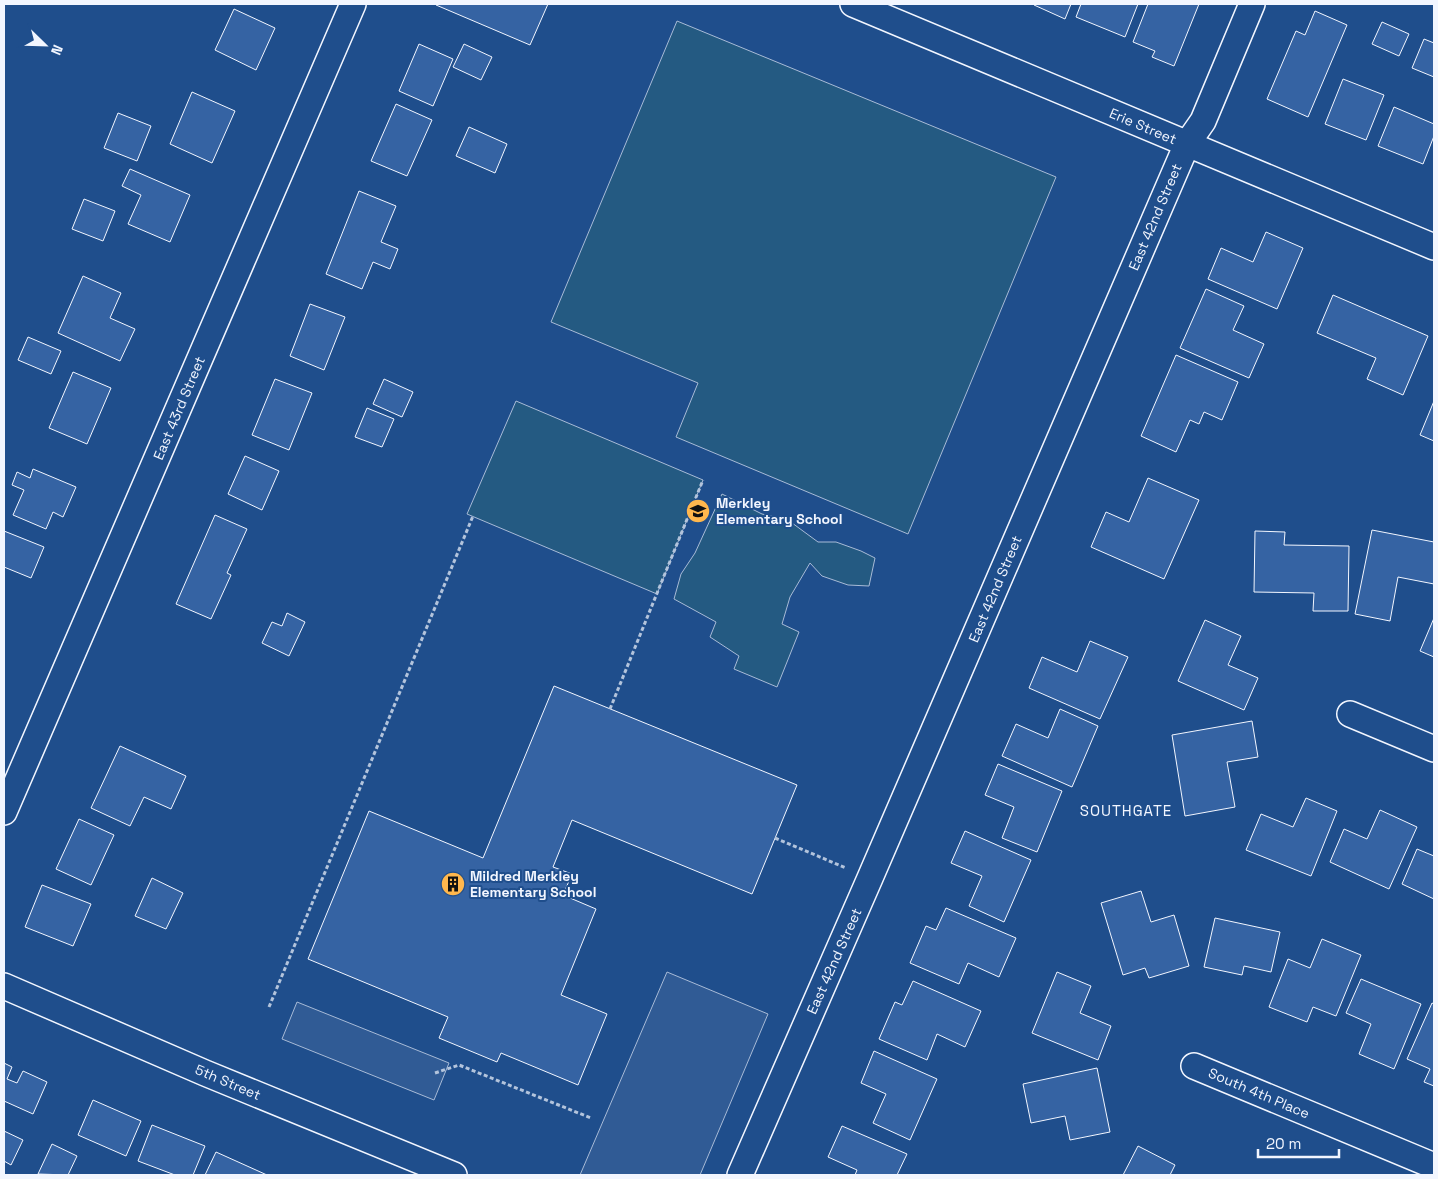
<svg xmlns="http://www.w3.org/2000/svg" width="1438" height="1179" font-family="'Space Grotesk',sans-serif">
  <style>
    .green { fill: #245a82; stroke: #a8bbd7 }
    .parking { fill: #305b95; stroke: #a8bbd7 }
    .building { fill: #3563a3; stroke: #f2f6ff }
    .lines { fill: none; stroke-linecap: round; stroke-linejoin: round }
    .street-casing { stroke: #f2f6ff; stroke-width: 28 }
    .path { stroke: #b3c4dc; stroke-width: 3; stroke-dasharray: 4 2.5; stroke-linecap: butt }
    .street { stroke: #1f4e8c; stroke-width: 25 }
    .labels { text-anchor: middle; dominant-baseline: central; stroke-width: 4; stroke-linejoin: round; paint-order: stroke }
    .street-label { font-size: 14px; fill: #f2f6ff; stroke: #1f4e8c }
    .poi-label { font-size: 14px; font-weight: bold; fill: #f2f6ff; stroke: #1f4e8c; text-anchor: start }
    .neighbourhood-label { font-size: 15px; letter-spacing: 1px; fill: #f2f6ff; stroke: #1f4e8c }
  </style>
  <rect width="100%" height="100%" fill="#1f4e8c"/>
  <path class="green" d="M 677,21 L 1056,177 L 908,534 L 676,437 L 698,383 L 551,322 Z
    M 516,401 L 703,480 L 657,594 L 467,514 Z
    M 722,494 L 762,514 L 788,520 L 818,542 L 836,542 L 861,551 L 875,558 L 869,586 L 848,585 L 822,576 L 810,563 L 790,597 L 782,624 L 799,632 L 777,687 L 734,669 L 739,656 L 710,637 L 716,622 L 674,599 L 681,574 L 695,553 Z"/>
  <path class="parking" d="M 667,972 L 768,1014 L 700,1175 L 580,1175 Z
    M 297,1002 L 449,1063 L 434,1100 L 282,1039 Z"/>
  <path class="building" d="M 436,4 L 548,4 L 530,45 L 436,5 Z
    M 1035,4 L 1071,4 L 1065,19 L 1034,5 Z
    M 1081,4 L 1138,4 L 1125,37 L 1076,17 Z
    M 1148,4 L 1199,4 L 1174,66 L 1152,57 L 1155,51 L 1133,42 Z
    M 234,9 L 275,28 L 256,70 L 215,50 Z
    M 1315,11 L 1347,25 L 1308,117 L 1267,99 L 1296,31 L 1305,35 Z
    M 1382,22 L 1409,34 L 1399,56 L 1372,44 Z
    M 1424,39 L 1434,43 L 1434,77 L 1412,68 Z
    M 419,44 L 453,59 L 433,106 L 399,91 Z
    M 464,44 L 492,57 L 481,80 L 453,67 Z
    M 1343,79 L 1384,95 L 1366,140 L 1325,124 Z
    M 192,92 L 235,111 L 212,163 L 170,144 Z
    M 396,104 L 432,120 L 407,176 L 371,161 Z
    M 1394,107 L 1434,124 L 1434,136 L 1423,164 L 1378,146 Z
    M 118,113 L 151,126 L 137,161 L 104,148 Z
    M 469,127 L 507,144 L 495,173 L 456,156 Z
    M 130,169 L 190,195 L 170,242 L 128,224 L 141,195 L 122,186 Z
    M 359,191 L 396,206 L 381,242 L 398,249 L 390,269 L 373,262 L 362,289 L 326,274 Z
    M 84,199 L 115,211 L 103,241 L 72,229 Z
    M 1266,232 L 1303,248 L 1277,309 L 1208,279 L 1221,248 L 1253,262 Z
    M 83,276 L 121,293 L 110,318 L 135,329 L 120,361 L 58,333 Z
    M 1206,289 L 1244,306 L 1233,330 L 1264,344 L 1249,378 L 1180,348 Z
    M 1333,295 L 1428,336 L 1403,395 L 1367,379 L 1376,358 L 1317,333 Z
    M 310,304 L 345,317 L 324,370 L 290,356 Z
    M 28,337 L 61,351 L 51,374 L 18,360 Z
    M 1176,355 L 1238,382 L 1222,420 L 1204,412 L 1199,424 L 1190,420 L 1176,452 L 1141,436 Z
    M 73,372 L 111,388 L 87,444 L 49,428 Z
    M 275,379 L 312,393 L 289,450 L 252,435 Z
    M 384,379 L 413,392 L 402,417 L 373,404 Z
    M 1434,401 L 1434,441 L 1420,435 Z
    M 367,408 L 394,419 L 382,447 L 355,437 Z
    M 245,456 L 279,471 L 262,510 L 228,494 Z
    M 33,469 L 76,487 L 63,517 L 53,512 L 46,529 L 13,515 L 24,490 L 12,485 L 17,472 L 30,478 Z
    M 1148,478 L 1199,500 L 1164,579 L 1091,547 L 1106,512 L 1129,522 Z
    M 215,515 L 247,529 L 227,573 L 231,575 L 211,619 L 176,604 Z
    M 1372,530 L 1434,542 L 1434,584 L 1398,577 L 1390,621 L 1355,614 Z
    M 4,531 L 44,547 L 31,578 L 4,567 Z
    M 1255,531 L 1285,532 L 1284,545 L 1349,546 L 1348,611 L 1313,611 L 1314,593 L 1254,592 Z
    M 287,613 L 305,622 L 289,656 L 262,643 L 272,622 L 282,626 Z
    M 1434,618 L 1434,657 L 1420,651 Z
    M 1205,620 L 1241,636 L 1228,665 L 1258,678 L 1244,710 L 1178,681 Z
    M 1090,641 L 1128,657 L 1100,719 L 1029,688 L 1042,657 L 1077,672 Z
    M 554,686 L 797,785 L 752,894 L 572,820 L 553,867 L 572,874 L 563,895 L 596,909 L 561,995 L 607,1014 L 578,1085 L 501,1053 L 497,1062 L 439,1038 L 448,1017 L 308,959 L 369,811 L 483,858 Z
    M 1060,709 L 1098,726 L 1072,787 L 1002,756 L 1016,724 L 1048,738 Z
    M 1252,721 L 1258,757 L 1227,762 L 1235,807 L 1185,816 L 1172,735 Z
    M 120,746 L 186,776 L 171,809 L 144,797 L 130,826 L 91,808 Z
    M 998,764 L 1062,791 L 1037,852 L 1002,838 L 1014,807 L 985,795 Z
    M 1306,798 L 1337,811 L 1311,876 L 1246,850 L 1261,814 L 1293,827 Z
    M 1380,810 L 1417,827 L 1389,889 L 1330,862 L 1344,829 L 1367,839 Z
    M 79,819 L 114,835 L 91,885 L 56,869 Z
    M 965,831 L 1031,860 L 1004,922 L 969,906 L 982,876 L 951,863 Z
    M 1417,849 L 1434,856 L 1434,899 L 1402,884 Z
    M 152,878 L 183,893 L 166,929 L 135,916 Z
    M 42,885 L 91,904 L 73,946 L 25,927 Z
    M 1141,891 L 1151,922 L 1174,915 L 1189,966 L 1149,978 L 1145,968 L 1123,975 L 1101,903 Z
    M 946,908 L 1016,938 L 999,977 L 968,963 L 959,984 L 910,963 L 926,926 L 936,930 Z
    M 1215,918 L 1280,932 L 1271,972 L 1244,966 L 1242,975 L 1204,967 Z
    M 1322,939 L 1361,955 L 1336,1016 L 1313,1007 L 1307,1022 L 1269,1007 L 1288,959 L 1310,968 Z
    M 1057,972 L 1091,986 L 1080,1013 L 1111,1026 L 1098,1060 L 1032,1033 Z
    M 1361,979 L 1421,1004 L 1394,1069 L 1359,1054 L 1371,1024 L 1346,1013 Z
    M 913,981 L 981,1011 L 965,1047 L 937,1034 L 927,1060 L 879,1039 L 895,1002 L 902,1005 Z
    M 1432,1003 L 1434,1004 L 1434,1086 L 1424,1082 L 1430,1069 L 1407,1059 Z
    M 874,1051 L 937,1079 L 910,1140 L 873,1123 L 886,1094 L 861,1083 Z
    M 4,1063 L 12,1067 L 7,1079 L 17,1083 L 23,1071 L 47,1082 L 33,1114 L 4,1101 Z
    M 1097,1068 L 1110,1132 L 1070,1140 L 1065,1116 L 1031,1123 L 1023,1084 Z
    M 93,1100 L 141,1121 L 126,1156 L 78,1135 Z
    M 152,1125 L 205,1146 L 193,1175 L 175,1175 L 138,1161 Z
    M 842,1126 L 907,1154 L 897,1175 L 855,1175 L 857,1170 L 828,1157 Z
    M 4,1131 L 23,1140 L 11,1165 L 4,1161 Z
    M 52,1144 L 77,1156 L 68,1175 L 38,1174 Z
    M 1138,1146 L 1175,1165 L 1170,1175 L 1123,1175 Z
    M 216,1152 L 267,1175 L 205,1175 Z"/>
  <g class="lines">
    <g class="street-casing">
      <path id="street" d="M 853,4 L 1434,247
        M 1350,714 L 1434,749
        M 4,812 L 353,4
        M 4,986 L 205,1073 L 454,1175
        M 1194,1066 L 1434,1166
        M 740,1175 L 870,878 L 1187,144 L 1203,121 L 1252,4"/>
    </g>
    <path class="path" d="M 610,709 L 703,480
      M 775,838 L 846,868
      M 269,1007 L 473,516
      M 435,1073 L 459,1065 L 591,1118"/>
    <use href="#street" class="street"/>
  </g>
  <defs>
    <g id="school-disc" transform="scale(1.25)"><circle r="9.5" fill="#ffb74d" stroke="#1f4e8c"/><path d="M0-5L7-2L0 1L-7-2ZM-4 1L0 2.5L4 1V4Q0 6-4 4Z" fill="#111"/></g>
    <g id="building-disc" transform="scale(1.25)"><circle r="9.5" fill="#ffb74d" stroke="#1f4e8c"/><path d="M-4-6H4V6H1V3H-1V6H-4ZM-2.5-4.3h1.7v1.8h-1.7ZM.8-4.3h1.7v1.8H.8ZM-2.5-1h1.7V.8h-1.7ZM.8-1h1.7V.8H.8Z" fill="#111"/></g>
  </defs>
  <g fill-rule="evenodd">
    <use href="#school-disc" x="698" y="511"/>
    <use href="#building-disc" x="453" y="884"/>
  </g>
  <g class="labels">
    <g class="street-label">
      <text transform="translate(1143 126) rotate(23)">Erie Street</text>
      <text transform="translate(1155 217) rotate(-67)">East 42nd Street</text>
      <text transform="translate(179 408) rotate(-67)">East 43rd Street</text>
      <text transform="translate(995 589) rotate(-67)">East 42nd Street</text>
      <text transform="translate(834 961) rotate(-66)">East 42nd Street</text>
      <text transform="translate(228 1082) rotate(23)">5th Street</text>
      <text transform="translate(1259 1093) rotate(23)">South 4th Place</text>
    </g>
    <g class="poi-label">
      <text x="716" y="503">Merkley<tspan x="716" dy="16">Elementary School</tspan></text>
      <text x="470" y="876">Mildred Merkley<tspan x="470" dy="16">Elementary School</tspan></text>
    </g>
    <g class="neighbourhood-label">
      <text x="1126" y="810">SOUTHGATE</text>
    </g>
  </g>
  <rect width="1438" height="1179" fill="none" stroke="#f2f6ff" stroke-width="10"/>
  <g transform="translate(45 45) rotate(113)" stroke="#1f4e8c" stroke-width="4" paint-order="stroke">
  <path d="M0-4L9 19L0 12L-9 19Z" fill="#f2f6ff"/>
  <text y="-8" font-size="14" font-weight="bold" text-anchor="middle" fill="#f2f6ff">N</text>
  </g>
  <path d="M1258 1149v8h81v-8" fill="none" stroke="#f2f6ff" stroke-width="2.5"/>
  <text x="1266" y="1149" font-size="15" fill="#f2f6ff" stroke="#1f4e8c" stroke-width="4" paint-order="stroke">20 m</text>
</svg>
